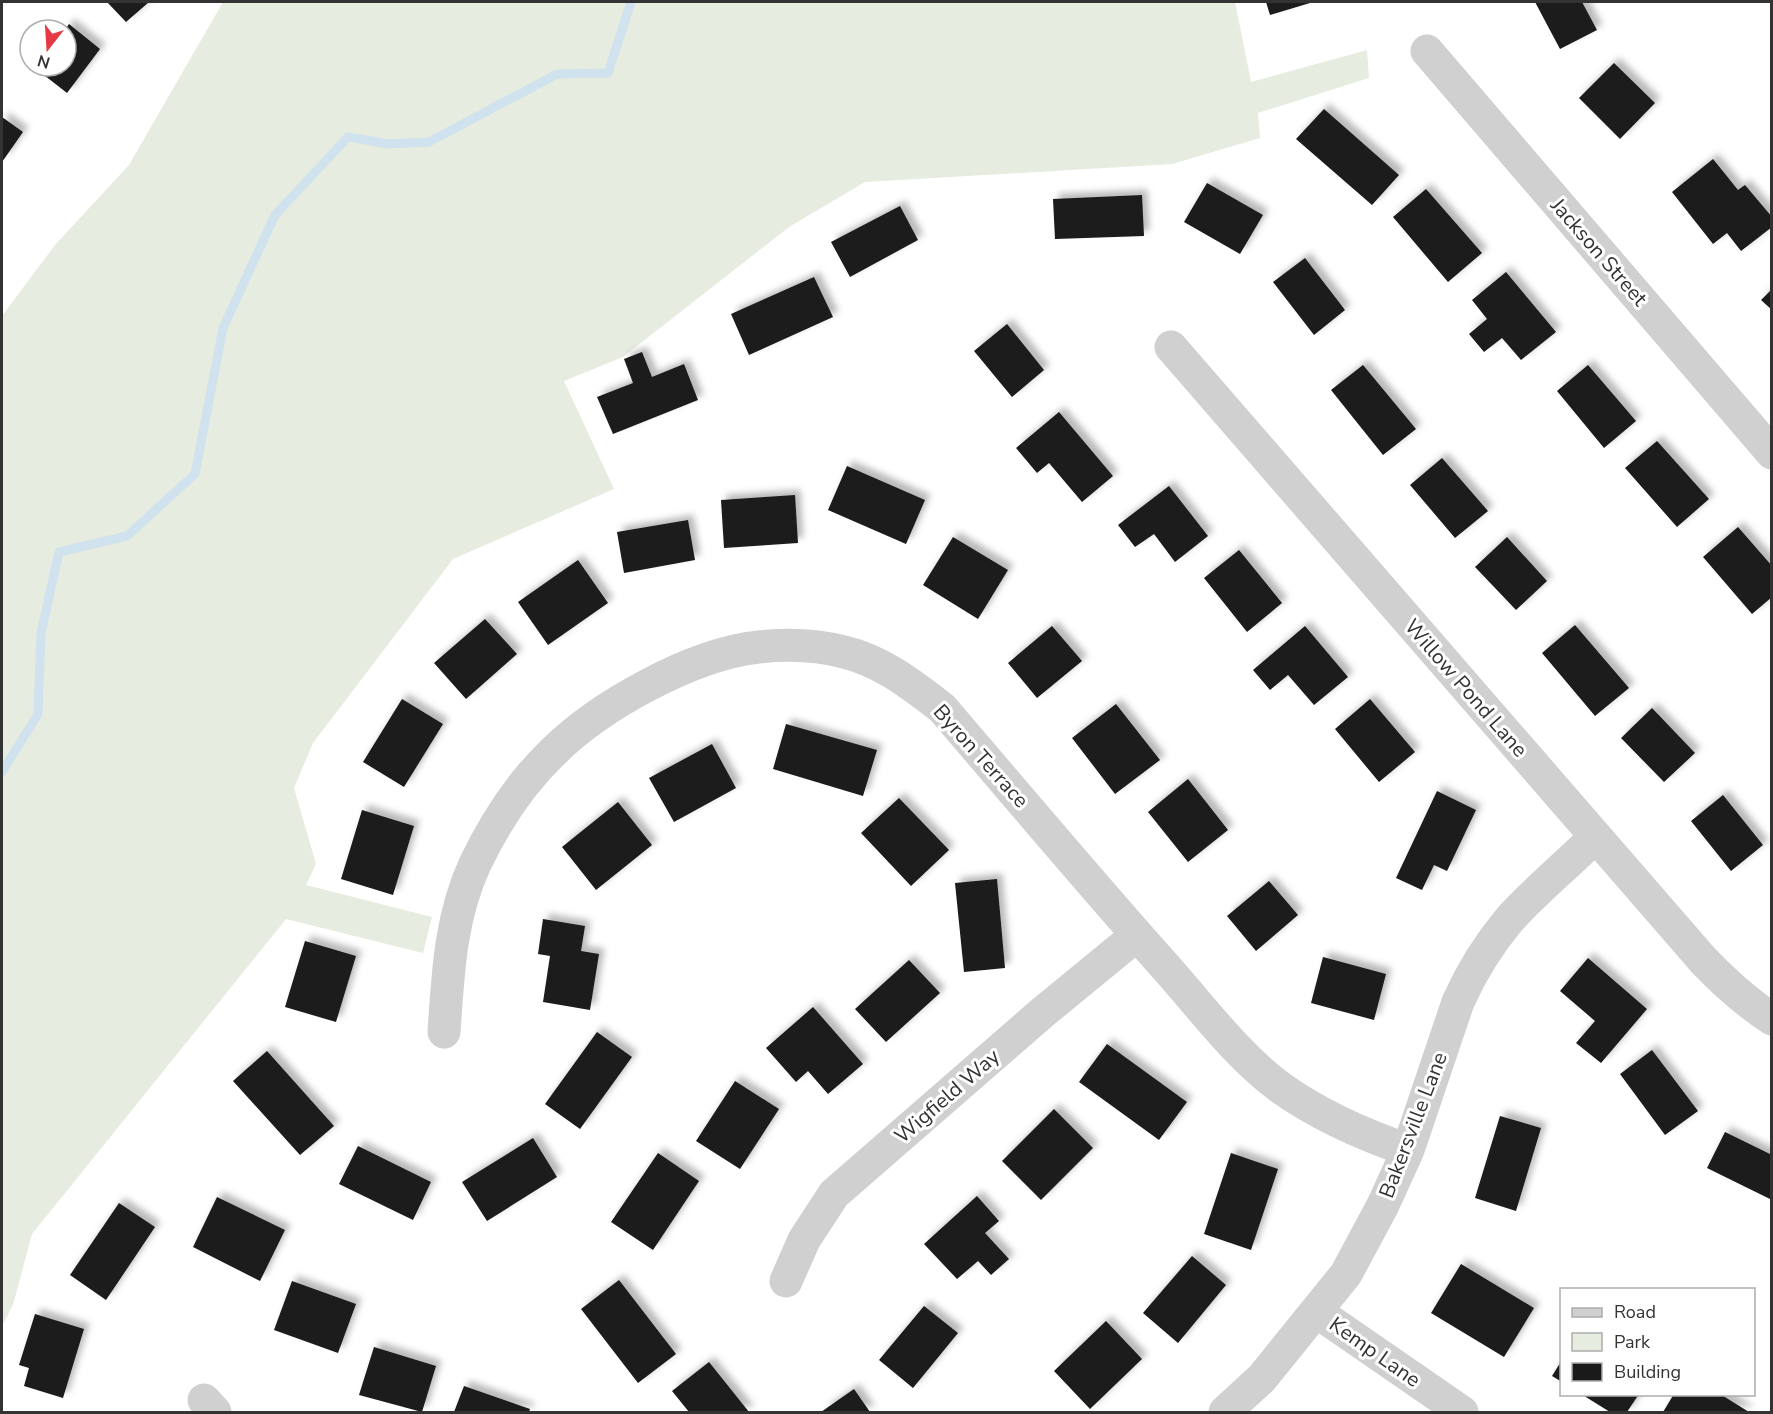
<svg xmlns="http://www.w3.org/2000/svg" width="1773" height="1414" font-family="'Nunito Sans',sans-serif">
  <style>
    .green { fill: #e6ecdf }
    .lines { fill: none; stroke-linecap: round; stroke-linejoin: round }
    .stream { stroke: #cfe2ee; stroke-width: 9 }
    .building { fill: #1a1a1a; filter: url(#shadow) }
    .minor { stroke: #d0d0d0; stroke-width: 33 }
    .labels { text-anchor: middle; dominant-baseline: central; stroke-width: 6; stroke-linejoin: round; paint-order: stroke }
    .street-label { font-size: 21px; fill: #333; stroke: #fff }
  </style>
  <defs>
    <filter id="shadow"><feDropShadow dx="5.5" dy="-5.5" stdDeviation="3" flood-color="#0004"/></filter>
  </defs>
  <rect width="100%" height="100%" fill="#fff"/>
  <path class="green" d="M 223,2 L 1235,2 L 1251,82 L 1367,50 L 1369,78 L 1258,113 L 1260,138 L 1172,164 L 865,182 L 789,227 L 623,357 L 564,381 L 614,489 L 453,559 L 313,743 L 294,788 L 316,864 L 306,885 L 432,917 L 423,953 L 286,919 L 32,1234 L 13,1305 L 2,1326 L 2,316 L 55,245 L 129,165 Z"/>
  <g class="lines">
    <path class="stream" d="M 2,772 L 38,714 L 41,633 L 59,552 L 127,536 L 195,474 L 223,328 L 275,215 L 348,137 L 389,144 L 429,142 L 557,74 L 608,73 L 631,2"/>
  </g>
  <path class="building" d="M 107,2 L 149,2 L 126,22 Z
    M 1266,2 L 1309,2 L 1310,3 L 1270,15 Z
    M 1535,2 L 1582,2 L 1597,30 L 1560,49 Z
    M 69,24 L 100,49 L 67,93 L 35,68 L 37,66 L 66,66 L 65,30 Z
    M 1614,63 L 1655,103 L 1620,139 L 1579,98 Z
    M 1324,109 L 1399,175 L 1372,205 L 1296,139 Z
    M 2,117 L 23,132 L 2,162 Z
    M 1713,159 L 1738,190 L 1745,185 L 1772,217 L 1772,227 L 1741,251 L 1727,233 L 1713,244 L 1672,192 Z
    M 1207,183 L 1263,215 L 1240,254 L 1184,222 Z
    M 1426,189 L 1482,253 L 1448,282 L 1393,217 Z
    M 1142,195 L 1144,236 L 1055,239 L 1053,199 Z
    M 900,206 L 918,240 L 850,277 L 831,242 Z
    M 1305,258 L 1345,310 L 1314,335 L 1273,282 Z
    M 1506,272 L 1556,332 L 1521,360 L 1502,338 L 1484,352 L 1469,334 L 1487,319 L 1472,300 Z
    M 814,277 L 833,317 L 749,355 L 731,314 Z
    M 1772,289 L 1772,310 L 1761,300 Z
    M 1007,324 L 1044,370 L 1012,397 L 974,351 Z
    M 642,352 L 652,377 L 684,364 L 698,400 L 613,434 L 597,397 L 633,383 L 624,359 Z
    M 1363,365 L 1416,429 L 1383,455 L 1331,390 Z
    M 1588,365 L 1636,421 L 1604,448 L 1557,391 Z
    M 1059,412 L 1113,476 L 1082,502 L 1049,463 L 1037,473 L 1016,448 Z
    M 1657,441 L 1709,499 L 1677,527 L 1625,468 Z
    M 1442,458 L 1488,511 L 1455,538 L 1410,485 Z
    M 847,466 L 925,500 L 906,544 L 828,510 Z
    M 1169,486 L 1208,536 L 1175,562 L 1154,534 L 1135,547 L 1118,525 Z
    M 795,495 L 798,543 L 724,548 L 721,500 Z
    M 688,520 L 695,560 L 624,573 L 617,532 Z
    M 1738,527 L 1772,566 L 1772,597 L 1752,614 L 1703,557 Z
    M 953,537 L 1008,570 L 978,619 L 923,585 Z
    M 1507,537 L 1547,581 L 1516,610 L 1475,567 Z
    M 1239,550 L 1282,603 L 1247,632 L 1204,578 Z
    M 578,560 L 608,603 L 548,645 L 518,602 Z
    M 485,619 L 517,654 L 466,699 L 434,663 Z
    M 1575,625 L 1629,688 L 1595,716 L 1542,653 Z
    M 1052,626 L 1082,661 L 1037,698 L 1008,663 Z
    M 1305,626 L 1348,677 L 1314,705 L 1288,675 L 1270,690 L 1253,670 Z
    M 402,699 L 443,724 L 404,787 L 363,762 Z
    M 1370,699 L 1415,752 L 1379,782 L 1335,729 Z
    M 1116,704 L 1160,760 L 1115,794 L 1072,738 Z
    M 1652,708 L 1695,753 L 1664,782 L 1621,738 Z
    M 786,724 L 877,750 L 863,796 L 773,769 Z
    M 712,744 L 736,788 L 674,822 L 649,778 Z
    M 1188,779 L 1228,830 L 1188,862 L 1148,812 Z
    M 1437,791 L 1476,810 L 1447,871 L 1434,865 L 1422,890 L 1396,878 Z
    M 1723,795 L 1763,845 L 1731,871 L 1691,821 Z
    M 899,798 L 949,850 L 911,886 L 861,833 Z
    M 618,802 L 652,845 L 596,890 L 562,847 Z
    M 362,810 L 414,826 L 393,895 L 341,879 Z
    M 997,879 L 1005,968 L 964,972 L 955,883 Z
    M 1269,881 L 1298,915 L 1256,951 L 1227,916 Z
    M 543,919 L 585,926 L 581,951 L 599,954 L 590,1010 L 543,1002 L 550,956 L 538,954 Z
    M 305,941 L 356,956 L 336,1022 L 285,1007 Z
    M 1323,957 L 1386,974 L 1374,1020 L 1311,1003 Z
    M 1588,958 L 1647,1009 L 1601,1063 L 1576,1043 L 1595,1021 L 1560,991 Z
    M 909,960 L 940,993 L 886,1042 L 855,1009 Z
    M 813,1007 L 863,1064 L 828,1094 L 808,1071 L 796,1082 L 766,1048 Z
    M 597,1032 L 632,1057 L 580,1129 L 545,1104 Z
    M 1107,1044 L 1187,1102 L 1159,1140 L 1079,1082 Z
    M 1652,1050 L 1698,1111 L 1665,1135 L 1620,1074 Z
    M 267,1051 L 334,1126 L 300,1155 L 233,1081 Z
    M 735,1081 L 779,1109 L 740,1169 L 696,1141 Z
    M 1054,1109 L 1093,1148 L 1041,1200 L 1002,1161 Z
    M 1500,1116 L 1541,1128 L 1516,1211 L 1475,1198 Z
    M 1725,1132 L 1772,1155 L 1772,1200 L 1707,1168 Z
    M 533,1138 L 557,1177 L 487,1221 L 462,1182 Z
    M 358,1146 L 431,1182 L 413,1220 L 339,1184 Z
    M 658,1153 L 699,1181 L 653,1250 L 611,1222 Z
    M 1231,1153 L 1278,1169 L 1251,1250 L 1204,1234 Z
    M 977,1196 L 999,1221 L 985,1233 L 1009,1259 L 991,1275 L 978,1261 L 957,1279 L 924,1244 Z
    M 217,1197 L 285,1230 L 260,1281 L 193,1247 Z
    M 119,1203 L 155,1227 L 106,1300 L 70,1275 Z
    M 1192,1256 L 1226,1285 L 1178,1343 L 1143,1313 Z
    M 1461,1264 L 1534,1308 L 1504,1357 L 1431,1313 Z
    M 619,1280 L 676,1354 L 638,1383 L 581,1309 Z
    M 292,1281 L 356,1304 L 338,1353 L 274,1330 Z
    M 924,1306 L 958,1333 L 913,1388 L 879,1360 Z
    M 35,1314 L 84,1329 L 63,1398 L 24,1386 L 29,1368 L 19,1365 Z
    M 1106,1321 L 1142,1359 L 1090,1409 L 1054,1371 Z
    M 374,1347 L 436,1366 L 422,1412 L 359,1395 Z
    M 1562,1360 L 1562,1382 L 1552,1376 Z
    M 709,1362 L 749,1412 L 689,1412 L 672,1391 Z
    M 464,1386 L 530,1409 L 529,1412 L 454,1412 Z
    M 854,1389 L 870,1412 L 821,1412 Z
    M 1581,1394 L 1639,1394 L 1627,1412 L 1610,1412 Z
    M 1674,1394 L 1720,1394 L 1749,1412 L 1663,1412 Z"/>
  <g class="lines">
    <path class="minor" d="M 1427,51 L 1772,453
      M 1171,347 L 1703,960 C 1724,982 1746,1002 1772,1019
      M 444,1032 C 448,974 450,918 475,864 C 495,822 519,785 552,753 C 599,706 692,654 759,647 C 787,644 817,645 844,652 C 882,661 912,685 942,708 C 1015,793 1087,879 1162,963 C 1200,1005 1235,1054 1281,1088 C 1319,1115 1364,1135 1408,1150
      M 786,1281 L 804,1240 L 834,1194 L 1042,1013 L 1137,935
      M 1317,1312 L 1462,1412
      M 204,1400 L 215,1412
      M 1225,1412 L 1262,1378 L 1346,1274 L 1383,1205 L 1408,1150 L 1458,1002 C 1471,973 1488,945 1509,920 C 1535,891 1567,865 1595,837"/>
  </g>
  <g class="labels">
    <g class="street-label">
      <text transform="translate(1599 252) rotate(49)">Jackson Street</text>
      <text transform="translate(1466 688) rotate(49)">Willow Pond Lane</text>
      <text transform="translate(981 756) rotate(48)">Byron Terrace</text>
      <text transform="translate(947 1096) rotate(-41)">Wigfield Way</text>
      <text transform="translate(1413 1125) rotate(-69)">Bakersville Lane</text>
      <text transform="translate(1375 1352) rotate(35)">Kemp Lane</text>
    </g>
  </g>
  <rect width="1773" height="1414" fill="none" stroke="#333333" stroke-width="6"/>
  <rect x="1560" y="1288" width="195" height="108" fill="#ffffff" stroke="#adadad" stroke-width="1.5"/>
  <rect x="1572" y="1308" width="30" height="9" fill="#d0d0d0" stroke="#adadad" stroke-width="1.5"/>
  <text x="1614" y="1318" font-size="18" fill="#333333">Road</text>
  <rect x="1572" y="1333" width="30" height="18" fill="#e6ecdf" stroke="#adadad" stroke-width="1.5"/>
  <text x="1614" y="1348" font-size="18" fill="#333333">Park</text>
  <rect x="1572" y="1363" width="30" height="18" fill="#1a1a1a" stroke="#adadad" stroke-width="1.5"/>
  <text x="1614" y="1378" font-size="18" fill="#333333">Building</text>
  <g transform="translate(48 48) rotate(197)"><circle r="28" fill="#ffffff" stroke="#adadad" stroke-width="1.5"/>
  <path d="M0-4.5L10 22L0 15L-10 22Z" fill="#e63946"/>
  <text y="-9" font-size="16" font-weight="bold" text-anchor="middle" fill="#333333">N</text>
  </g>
</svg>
